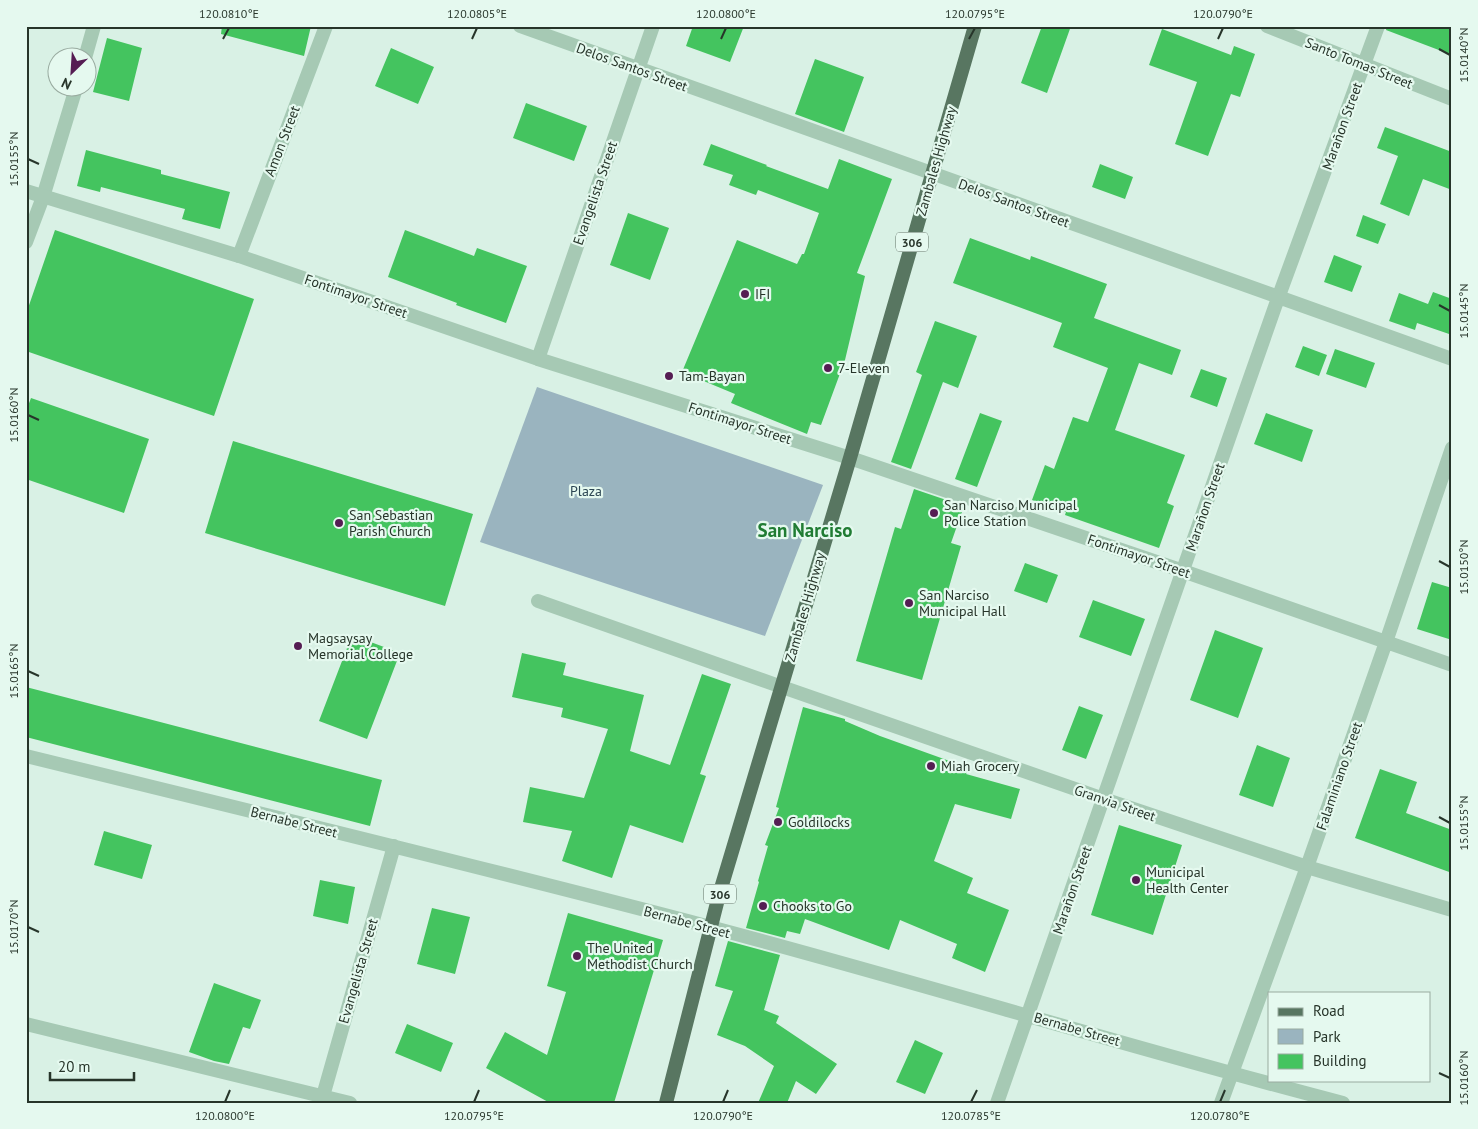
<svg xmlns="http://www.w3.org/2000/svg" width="1478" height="1129" font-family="'PT Sans',sans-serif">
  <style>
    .green { fill: #9ab4bf }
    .building { fill: #44c45f }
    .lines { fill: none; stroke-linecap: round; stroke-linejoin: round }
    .service { stroke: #a6c9b4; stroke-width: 14 }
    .minor { stroke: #a6c9b4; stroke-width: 14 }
    .tertiary { stroke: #a6c9b4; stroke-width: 14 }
    .primary { stroke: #587661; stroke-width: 14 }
    .ticks { fill: none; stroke: #27352a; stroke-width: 2 }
    .poi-dot { fill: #551d53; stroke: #e5f9ef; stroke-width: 2 }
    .labels { text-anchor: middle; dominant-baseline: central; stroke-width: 4.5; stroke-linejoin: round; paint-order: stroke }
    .shield { fill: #e5f9ef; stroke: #607065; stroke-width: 1 }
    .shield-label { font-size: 12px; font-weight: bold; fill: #27352a }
    .street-label { font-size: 14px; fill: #27352a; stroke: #e5f9ef }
    .poi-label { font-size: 14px; fill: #27352a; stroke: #e5f9ef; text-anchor: start }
    .park-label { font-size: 14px; fill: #2b4552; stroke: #e5f9ef }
    .district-label { font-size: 19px; font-weight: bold; fill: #207c33; stroke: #e5f9ef }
    .neatline { fill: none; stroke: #27352a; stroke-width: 2 }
    .ticks-label { font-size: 12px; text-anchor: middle; fill: #27352a }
  </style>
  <rect width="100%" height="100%" fill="#d9f1e5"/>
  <path class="green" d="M 537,387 L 823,485 L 765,636 L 480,542 Z"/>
  <path class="building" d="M 222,26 L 311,26 L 304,56 L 221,34 Z
    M 693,26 L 744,26 L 730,62 L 686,46 Z
    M 1042,26 L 1071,26 L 1047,93 L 1021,83 Z
    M 1387,26 L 1452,26 L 1452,55 L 1386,30 Z
    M 1162,29 L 1231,55 L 1234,46 L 1255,54 L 1240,97 L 1231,94 L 1208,156 L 1175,144 L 1197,82 L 1149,65 Z
    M 107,38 L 142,48 L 129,101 L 93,92 Z
    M 391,48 L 434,67 L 418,104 L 375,86 Z
    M 815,59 L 864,77 L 844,132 L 795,114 Z
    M 526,103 L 587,126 L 574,161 L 513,138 Z
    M 1385,127 L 1452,152 L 1452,190 L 1423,179 L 1409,216 L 1380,204 L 1398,156 L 1377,148 Z
    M 711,144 L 767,165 L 766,166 L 828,189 L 839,159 L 892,179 L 857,273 L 865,276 L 845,360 L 821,425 L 811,422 L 807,434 L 731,403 L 735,394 L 682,372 L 737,240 L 797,264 L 802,254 L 804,254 L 819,213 L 758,190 L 756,195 L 729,185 L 733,175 L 703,165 Z
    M 86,150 L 161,170 L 161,174 L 230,192 L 220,229 L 182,219 L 185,209 L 101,187 L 100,192 L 77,186 Z
    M 1100,164 L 1133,177 L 1125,199 L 1092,187 Z
    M 628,213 L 669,228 L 650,280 L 610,265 Z
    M 1363,215 L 1386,224 L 1378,244 L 1356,236 Z
    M 55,230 L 254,299 L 214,416 L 26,351 L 26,314 Z
    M 405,230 L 474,256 L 477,248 L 527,266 L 506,323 L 456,305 L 457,303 L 388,277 Z
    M 970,238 L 1030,260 L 1031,256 L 1107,284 L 1094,318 L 1181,350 L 1172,375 L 1139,363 L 1115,430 L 1185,455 L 1167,503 L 1174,506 L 1159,548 L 1065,515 L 1066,512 L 1032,500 L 1045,465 L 1054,469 L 1073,417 L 1088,422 L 1108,368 L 1053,347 L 1062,323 L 953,283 Z
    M 1334,255 L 1362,266 L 1352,292 L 1324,282 Z
    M 1433,292 L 1452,299 L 1452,335 L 1417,323 L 1415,330 L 1389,321 L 1399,293 L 1428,304 Z
    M 935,321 L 977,336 L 958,388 L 943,382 L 911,469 L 891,462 L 922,375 L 916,372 Z
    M 1303,346 L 1327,355 L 1319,376 L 1295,367 Z
    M 1335,349 L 1375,363 L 1366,388 L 1326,374 Z
    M 1201,369 L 1227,378 L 1217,407 L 1190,397 Z
    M 31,398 L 149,439 L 124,513 L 26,479 L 26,411 Z
    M 980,413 L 1002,421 L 977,487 L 955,479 Z
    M 1266,413 L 1313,430 L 1302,462 L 1254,444 Z
    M 233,441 L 473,514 L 445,606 L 205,533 Z
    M 914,489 L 964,506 L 951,543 L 961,546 L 922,680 L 856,661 L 895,527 L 901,529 Z
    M 1025,563 L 1058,575 L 1047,603 L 1014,591 Z
    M 1432,582 L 1452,588 L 1452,640 L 1417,629 Z
    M 1093,600 L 1145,619 L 1131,656 L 1079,637 Z
    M 1215,630 L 1263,648 L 1238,718 L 1190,700 Z
    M 352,635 L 400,653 L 367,739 L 319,721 Z
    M 522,653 L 566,663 L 563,675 L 644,695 L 630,751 L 670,765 L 702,674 L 731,684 L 700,774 L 706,776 L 683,843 L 630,825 L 612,878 L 562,861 L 572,831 L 523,822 L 530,787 L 584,798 L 608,729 L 561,717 L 563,708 L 512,697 Z
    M 26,687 L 382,780 L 370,826 L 26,737 Z
    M 1079,706 L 1103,715 L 1086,759 L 1062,750 Z
    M 803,707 L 845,719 L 845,721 L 880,736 L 969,768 L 966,774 L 1020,789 L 1011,819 L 955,804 L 934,861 L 973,878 L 967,893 L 1009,910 L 985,972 L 952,958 L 957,944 L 900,920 L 889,950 L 805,919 L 800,934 L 787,931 L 785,938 L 746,928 L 759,882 L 758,881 L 768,846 L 765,845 L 779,808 L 776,807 Z
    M 1257,745 L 1290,758 L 1273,807 L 1239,795 Z
    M 1380,769 L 1417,782 L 1406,813 L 1452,830 L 1452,873 L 1355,838 Z
    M 1119,825 L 1182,845 L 1153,935 L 1091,915 Z
    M 104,831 L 152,845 L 142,879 L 94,865 Z
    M 320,880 L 355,887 L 348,924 L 313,916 Z
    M 432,908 L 470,917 L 455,974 L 417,964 Z
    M 568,913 L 663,940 L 614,1103 L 550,1103 L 486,1068 L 505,1032 L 547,1055 L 566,992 L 547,986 Z
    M 728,941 L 780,955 L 764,1010 L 779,1016 L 776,1023 L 837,1064 L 816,1094 L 796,1081 L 787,1103 L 758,1103 L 774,1066 L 745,1046 L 717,1035 L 733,991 L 715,986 Z
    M 214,983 L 261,1000 L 250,1029 L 243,1027 L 229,1064 L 214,1061 L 189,1052 Z
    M 407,1024 L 453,1043 L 441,1072 L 395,1053 Z
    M 915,1040 L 943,1053 L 925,1094 L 896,1082 Z"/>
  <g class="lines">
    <path class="service" d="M 538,601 L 782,687"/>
    <path class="minor" d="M 520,26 L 1452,359
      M 1267,26 L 1452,99
      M 85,58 L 94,26
      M 26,242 L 43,197 L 76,88
      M 239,256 L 326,26
      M 538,359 L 653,26
      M 850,458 L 1183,571 L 1452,665
      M 26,756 C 254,812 483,867 710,927 C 921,983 1131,1048 1343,1103
      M 26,1024 L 350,1103
      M 323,1096 L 394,846
      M 997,1103 C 1092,836 1183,568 1277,301 C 1310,209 1345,118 1378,26
      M 1221,1103 L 1307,867 L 1386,642 L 1452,448"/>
    <path class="tertiary" d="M 26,191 L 239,256 L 538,359 L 850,458
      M 782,687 L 1104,799 L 1307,867 L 1452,910"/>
    <path class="primary" d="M 666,1103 L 719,895 L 850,458 L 975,26"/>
  </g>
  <path class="ticks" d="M 223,39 L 229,28M 472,39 L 477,28M 721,39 L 726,28M 969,39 L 975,28M 1218,39 L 1223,28M 1439,49 L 1450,55M 28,159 L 39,164M 1439,305 L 1450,311M 28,415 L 39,420M 1439,561 L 1450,567M 28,671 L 39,676M 1439,817 L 1450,823M 28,927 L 39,932M 1439,1073 L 1450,1078M 225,1102 L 230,1090M 474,1102 L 479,1090M 723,1102 L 728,1090M 971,1102 L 977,1090M 1220,1102 L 1225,1090"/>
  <g class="poi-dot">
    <circle cx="745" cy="294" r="5"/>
    <circle cx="828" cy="368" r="5"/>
    <circle cx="669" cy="376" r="5"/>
    <circle cx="934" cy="513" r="5"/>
    <circle cx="339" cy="523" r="5"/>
    <circle cx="909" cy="603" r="5"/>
    <circle cx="298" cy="646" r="5"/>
    <circle cx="931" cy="766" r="5"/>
    <circle cx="778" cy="822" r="5"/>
    <circle cx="1136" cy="880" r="5"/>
    <circle cx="763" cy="906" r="5"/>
    <circle cx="577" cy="956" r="5"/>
  </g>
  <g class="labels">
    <g class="shield">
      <rect x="896" y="232.5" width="32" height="19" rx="4"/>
      <rect x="704" y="884.5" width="32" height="19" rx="4"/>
    </g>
    <g class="shield-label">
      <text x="912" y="242">306</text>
      <text x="720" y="894">306</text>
    </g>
    <g class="street-label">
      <text transform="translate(1359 63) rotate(22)">Santo Tomas Street</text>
      <text transform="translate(632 67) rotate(20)">Delos Santos Street</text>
      <text transform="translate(1342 126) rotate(-70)">Marañon Street</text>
      <text transform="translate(282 141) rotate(-69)">Amon Street</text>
      <text transform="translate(936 161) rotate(-74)">Zambales Highway</text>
      <text transform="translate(595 193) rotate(-71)">Evangelista Street</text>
      <text transform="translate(1014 203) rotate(20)">Delos Santos Street</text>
      <text transform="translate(356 296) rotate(19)">Fontimayor Street</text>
      <text transform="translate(740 423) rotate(18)">Fontimayor Street</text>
      <text transform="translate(1205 507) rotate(-71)">Marañon Street</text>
      <text transform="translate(1139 556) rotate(19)">Fontimayor Street</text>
      <text transform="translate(805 607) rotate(-74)">Zambales Highway</text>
      <text transform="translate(1339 776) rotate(-71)">Falaminiano Street</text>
      <text transform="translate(1115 803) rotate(19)">Granvia Street</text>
      <text transform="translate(294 822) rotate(14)">Bernabe Street</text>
      <text transform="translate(1072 890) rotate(-71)">Marañon Street</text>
      <text transform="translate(687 922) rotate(15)">Bernabe Street</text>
      <text transform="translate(358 971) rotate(-74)">Evangelista Street</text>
      <text transform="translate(1077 1029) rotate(16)">Bernabe Street</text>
    </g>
    <g class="poi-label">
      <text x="755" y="294">IFI</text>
      <text x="838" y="368">7-Eleven</text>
      <text x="679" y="376">Tam-Bayan</text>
      <text x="944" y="505">San Narciso Municipal<tspan x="944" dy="16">Police Station</tspan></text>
      <text x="349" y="515">San Sebastian<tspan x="349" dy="16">Parish Church</tspan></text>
      <text x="919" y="595">San Narciso<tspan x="919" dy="16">Municipal Hall</tspan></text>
      <text x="308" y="638">Magsaysay<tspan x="308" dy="16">Memorial College</tspan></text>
      <text x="941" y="766">Miah Grocery</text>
      <text x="788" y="822">Goldilocks</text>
      <text x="1146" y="872">Municipal<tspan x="1146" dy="16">Health Center</tspan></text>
      <text x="773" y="906">Chooks to Go</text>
      <text x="587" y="948">The United<tspan x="587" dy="16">Methodist Church</tspan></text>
    </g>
    <g class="park-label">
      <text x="586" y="491">Plaza</text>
    </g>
    <g class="district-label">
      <text x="805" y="530">San Narciso</text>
    </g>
  </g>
  <rect width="1478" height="1129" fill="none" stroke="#e5f9ef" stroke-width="55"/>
  <rect x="1268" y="992" width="162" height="90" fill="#e5f9ef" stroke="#99aba0"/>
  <rect x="1278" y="1008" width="25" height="8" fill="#587661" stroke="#99aba0"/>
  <text x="1313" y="1016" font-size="15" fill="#27352a">Road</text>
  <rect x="1278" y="1029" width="25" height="15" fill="#9ab4bf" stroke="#99aba0"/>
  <text x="1313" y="1042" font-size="15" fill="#27352a">Park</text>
  <rect x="1278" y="1054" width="25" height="15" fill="#44c45f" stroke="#99aba0"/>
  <text x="1313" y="1066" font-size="15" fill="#27352a">Building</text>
  <g transform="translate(72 72) rotate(205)"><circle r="24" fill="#e5f9ef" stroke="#99aba0"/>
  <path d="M0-4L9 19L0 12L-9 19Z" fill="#551d53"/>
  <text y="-8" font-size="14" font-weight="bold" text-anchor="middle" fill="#27352a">N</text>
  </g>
  <path d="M50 1072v8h84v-8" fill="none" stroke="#27352a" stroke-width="2.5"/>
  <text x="58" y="1072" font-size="15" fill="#27352a" stroke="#e5f9ef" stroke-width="4" paint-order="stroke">20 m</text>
  <rect x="28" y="28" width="1422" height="1074" class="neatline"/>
  <g class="ticks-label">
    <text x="229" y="18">120.0810°E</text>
    <text x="477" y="18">120.0805°E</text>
    <text x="726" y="18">120.0800°E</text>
    <text x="975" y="18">120.0795°E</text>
    <text x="1223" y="18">120.0790°E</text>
    <text transform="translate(1464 55) rotate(-90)" y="4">15.0140°N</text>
    <text transform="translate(14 159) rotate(-90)" y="4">15.0155°N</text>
    <text transform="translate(1464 311) rotate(-90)" y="4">15.0145°N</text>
    <text transform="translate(14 415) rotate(-90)" y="4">15.0160°N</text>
    <text transform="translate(1464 567) rotate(-90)" y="4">15.0150°N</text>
    <text transform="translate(14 671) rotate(-90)" y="4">15.0165°N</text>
    <text transform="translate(1464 823) rotate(-90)" y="4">15.0155°N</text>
    <text transform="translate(14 927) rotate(-90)" y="4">15.0170°N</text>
    <text transform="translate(1464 1078) rotate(-90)" y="4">15.0160°N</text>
    <text x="225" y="1120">120.0800°E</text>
    <text x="474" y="1120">120.0795°E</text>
    <text x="723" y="1120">120.0790°E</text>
    <text x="971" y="1120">120.0785°E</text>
    <text x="1220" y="1120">120.0780°E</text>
  </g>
</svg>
